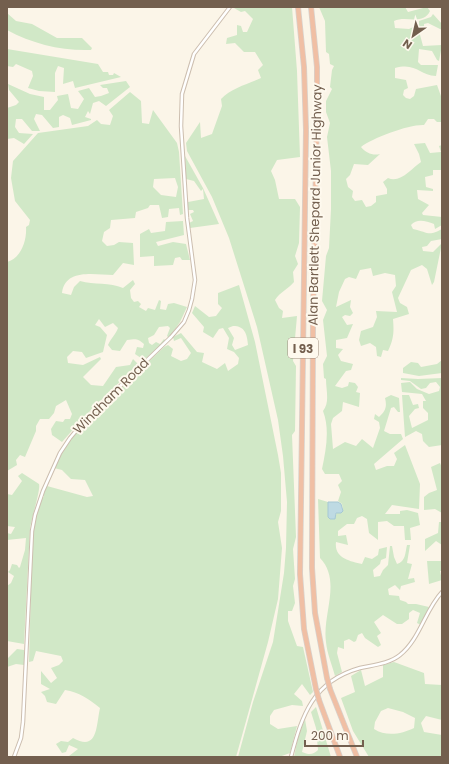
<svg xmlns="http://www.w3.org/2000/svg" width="449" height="764" font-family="Poppins,sans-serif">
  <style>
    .green { fill: #d1e8c7; fill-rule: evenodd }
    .water { fill: #bedae3; stroke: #a5c8d4 }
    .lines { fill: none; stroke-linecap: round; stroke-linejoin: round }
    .minor-casing { stroke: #ccbeaf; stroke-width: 4.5 }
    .highway-casing { stroke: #d8d2cd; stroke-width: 6 }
    .minor { stroke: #fff; stroke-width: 2.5 }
    .highway { stroke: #f0bfa4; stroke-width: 4.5 }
    .highway-bridge-casing { stroke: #d8d2cd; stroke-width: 6; stroke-linecap: butt }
    .highway-bridge { stroke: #f0bfa4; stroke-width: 4.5 }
    .labels { text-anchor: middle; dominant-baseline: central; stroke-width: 4; stroke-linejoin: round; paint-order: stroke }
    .shield { fill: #fef9ee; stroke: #9d8d7e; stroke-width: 1 }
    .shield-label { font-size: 12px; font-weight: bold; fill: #735f4e }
    .street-label { font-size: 13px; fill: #735f4e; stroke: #fef9ee }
  </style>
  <rect width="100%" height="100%" fill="#fbf5e8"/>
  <path class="green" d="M 235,7 L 292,7 L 297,71 L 300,157 L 277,160 L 271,171 L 275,180 L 279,199 L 295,199 L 300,207 L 299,243 L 295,256 L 298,264 L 293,272 L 294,282 C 288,289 280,292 275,300 L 279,308 L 283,311 L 282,318 L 297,316 L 293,361 L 296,366 L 295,431 L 292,435 L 296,537 L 293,549 L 295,579 L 293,586 L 295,603 L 292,611 L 288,611 L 288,621 L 297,646 L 303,647 L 313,692 L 310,695 L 302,684 L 294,694 L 302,701 L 303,706 L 292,705 L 274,710 L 270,716 L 270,724 L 278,729 L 297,726 L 290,753 L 279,757 L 238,757 L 253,702 L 273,642 L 284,573 L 286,548 L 287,502 L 283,456 L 278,420 L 257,327 L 229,238 L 212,197 L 187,151 L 186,143 L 200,122 L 201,138 L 212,134 L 222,106 L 221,99 C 231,88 248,84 261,78 L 258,70 L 263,65 L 255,52 L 244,52 L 235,43 L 226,44 L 227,38 L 237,35 L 237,25 L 241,26 L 243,32 L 247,32 L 253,19 L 245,11 L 241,12 L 234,8 Z
    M 319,7 L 405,7 L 408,12 L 427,7 L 430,11 C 423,26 406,15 394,21 L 395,28 L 409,29 L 419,24 L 419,21 L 431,17 L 433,14 L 442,24 L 442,30 L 428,23 L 424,24 L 424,28 L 419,31 L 423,46 L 442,45 L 439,61 L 437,60 L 432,51 L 419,49 L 418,62 L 421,65 L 438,65 L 436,76 C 419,75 416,62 395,68 L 395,78 L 406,80 L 408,88 L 404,90 L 403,95 L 406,98 L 410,99 L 414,96 L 416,89 L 437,85 L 442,99 L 442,122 L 437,122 L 434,119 L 428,119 L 424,125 C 410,124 372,138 361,147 C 366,153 373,156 380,154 L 368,165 L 354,164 L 350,175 L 346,179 L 348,187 L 353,191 L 352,197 L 355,201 L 362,200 L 366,207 L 371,206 L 376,202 L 376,196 L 387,194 L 387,189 L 383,182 L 388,178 C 400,184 412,168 421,162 L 419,154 L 414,144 L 425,143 L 430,153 L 441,152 L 439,146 L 442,145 L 442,170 L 433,170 L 433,175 L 425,177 L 426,187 L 433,189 L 433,191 L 417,190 L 418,199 L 429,205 L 422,213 L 423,215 L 442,217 L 442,225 L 435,229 L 434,224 C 426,221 417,218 411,225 L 413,229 C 428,232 428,237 442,229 L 442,239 L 431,241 L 427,246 L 422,247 L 423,251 L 433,252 L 442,243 L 434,282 L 432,285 L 427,269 L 422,265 L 411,270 L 398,298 L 400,303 L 407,307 L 409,314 L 393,319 C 394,331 394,339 388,351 L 383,350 L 381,357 L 377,356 L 376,347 L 370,343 L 361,346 L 359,340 L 361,331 L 373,327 L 377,317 L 376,311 L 397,312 L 392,292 L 396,286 L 395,275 L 385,273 L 373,276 L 371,268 L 360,270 L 356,279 L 349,277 L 345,279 L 339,292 L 336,307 L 351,300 L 350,307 L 353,313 L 350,316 L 345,315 L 342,317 L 347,325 L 353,324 L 347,338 L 336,340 L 336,348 L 343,349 L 338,355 L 341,361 L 353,364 L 351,370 L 346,371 L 335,386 L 342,388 L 348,386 L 349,382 L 355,383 L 358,387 L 356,392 L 360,393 L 359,407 L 343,402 L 342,411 L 333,418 L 331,424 L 333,449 L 345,442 L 356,446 L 362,439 L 373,448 L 380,428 L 379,422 L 374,419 L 375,414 L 379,417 C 386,411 387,406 385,398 L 391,395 L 399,398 L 400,412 L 398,412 L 394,407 L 391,408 L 384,431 L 390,434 L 401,434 L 403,439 L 374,464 L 376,470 L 387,466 L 394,466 L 397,459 L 394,453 L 405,445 L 420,484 L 419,509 L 392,505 L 385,514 L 400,514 L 400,511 L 407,510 L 418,513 L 420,525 L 410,528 L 411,540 L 405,540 L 404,526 L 394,526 L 387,521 L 378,522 L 378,540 L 369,533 L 367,519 L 362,516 L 357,518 L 354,524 L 347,524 L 338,531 L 338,536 L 346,535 L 348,545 L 336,542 C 334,558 350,561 362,564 L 365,557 L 372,559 L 378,555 L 379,549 L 387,547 L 386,558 L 381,560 L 380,564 L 373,570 L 374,577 L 380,576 L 383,570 L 388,565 L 390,546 L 392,546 L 394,557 L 397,564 C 406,561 405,553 407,545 L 410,545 L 407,563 L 412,564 L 408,579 L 414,578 L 415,582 L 401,586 L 400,590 L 395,585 L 388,589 L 389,595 L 399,596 L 400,600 L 406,602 L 408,604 L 416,604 L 429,607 L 421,625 L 417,623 L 420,613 L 413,610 L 409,613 L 409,619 L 402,624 L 397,624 L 383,615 L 374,622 L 381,633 L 377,636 L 381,645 L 378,647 L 365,638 L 362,633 L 358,635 L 356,641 L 354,642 L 349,639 L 344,641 L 344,649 L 338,647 L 337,653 L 342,672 L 335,676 C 332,665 327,653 326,642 C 322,614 342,581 320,558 L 318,499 L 328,502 L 328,516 L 336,515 L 337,512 L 341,513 L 343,511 L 342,504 L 338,501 L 341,492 L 338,485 L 342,481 L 339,474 L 325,474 L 322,469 C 326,450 330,429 323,411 C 330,402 326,391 326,379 L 324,378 L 323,364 L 327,356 L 323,320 L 327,310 L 322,301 L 326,256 L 329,248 L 331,209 L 331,171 L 327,137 L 330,123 L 326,112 L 326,101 L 332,89 L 330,87 L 332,70 L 334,66 L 330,64 L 329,54 L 326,52 L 325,21 Z
    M 7,13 L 16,21 L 32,24 L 57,38 L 82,38 L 92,48 L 91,50 C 61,51 33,44 7,30 Z
    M 7,49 L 98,64 L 103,72 L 108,72 L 109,75 L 113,75 L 114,73 L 121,77 L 75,88 L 73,81 L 63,84 L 64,68 L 58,66 L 55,73 L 55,92 L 39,91 L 28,88 L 33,76 L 32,71 L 16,64 L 13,67 L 7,66 Z
    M 126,81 L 130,87 L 106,106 L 99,101 L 93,103 L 90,114 L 88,111 L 85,117 L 91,119 L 91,120 L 72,125 L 70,118 L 63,115 L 59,117 L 59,127 L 53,128 L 42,115 L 36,114 L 34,119 L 40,131 L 32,131 L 22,119 L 16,119 L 15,127 L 19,133 L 33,134 L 24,144 L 14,138 L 7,139 L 7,108 L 16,105 L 19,102 L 9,90 L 8,84 L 30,94 L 44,97 L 44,110 L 50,110 L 58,100 L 57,96 L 68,94 L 71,108 L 78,109 L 84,99 L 78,91 L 89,88 L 95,97 L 101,96 L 109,93 L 107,88 L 103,88 L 100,85 Z
    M 130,92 L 141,101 L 142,123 L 149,124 L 153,110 L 177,143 L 179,152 L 183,214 L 180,215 L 179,208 L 169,209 L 168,217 L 162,218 L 159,205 L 150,205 L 148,208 L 136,212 L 135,218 L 111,220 L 110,228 L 104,232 L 102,241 L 107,246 L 114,245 L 119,242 L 133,243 L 134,265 L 123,263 L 113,275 C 95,275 65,268 62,293 L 71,295 L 74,287 L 80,281 C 94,285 110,282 123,288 L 133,280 L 135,284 L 130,290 L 131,298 L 134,302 L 138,301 L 141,304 L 139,307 L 146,311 L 148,308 L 155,310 L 159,300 L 161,301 L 160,309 L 166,310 L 168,304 L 174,303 L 187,307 L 180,322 L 169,338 L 167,336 L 170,328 L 168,326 L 159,327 L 154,335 L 148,338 L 149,343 L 152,345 L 156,342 L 160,344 L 164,339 L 166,341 L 144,360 L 135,354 L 137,347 L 143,348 L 144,344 C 137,338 136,339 127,340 L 120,351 L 112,350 L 108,345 C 111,338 116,334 118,328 L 113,323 L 105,327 L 99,319 L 95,325 L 100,327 L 107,335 L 103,352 L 86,358 L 82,352 L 73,351 L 67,357 L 68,363 L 83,365 L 100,357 L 101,359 L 83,377 L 91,385 L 103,386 L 116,367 L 130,365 L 133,359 L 138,364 L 85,416 L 62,442 L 52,435 L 51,429 L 56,421 L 63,422 L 65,419 L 70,419 L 72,414 L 66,400 L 56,406 L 54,413 L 49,419 L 40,419 L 36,426 L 36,431 L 25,457 L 20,455 L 16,460 L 17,465 L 7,471 L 7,262 C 21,258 27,241 26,227 L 29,225 L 30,220 L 15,201 L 11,178 L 13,161 L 38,133 L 88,126 L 97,120 L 101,124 L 110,125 L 113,116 L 109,110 ZM 175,178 L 178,187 L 176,197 L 161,195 L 153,187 L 154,179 Z
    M 185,156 L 203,188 L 219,224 L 190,228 L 189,223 L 193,221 L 190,214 L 194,212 L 193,210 L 188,210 L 188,202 L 204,199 L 203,189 L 201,191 L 194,181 L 186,179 Z
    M 183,221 L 184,235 L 156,242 L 158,246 L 173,242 L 186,244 L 190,260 L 182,260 L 180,257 L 175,258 L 173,265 L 154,266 L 154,256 L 140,257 L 140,234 L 149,229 L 151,233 L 165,231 L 166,222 Z
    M 239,285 L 255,342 L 278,455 L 281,473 L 281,511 L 278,522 L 282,548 L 278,599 L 268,642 L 236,757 L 73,757 L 69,756 L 78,749 L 69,745 L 66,752 L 62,753 L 56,744 L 61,741 L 68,742 L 73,738 C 98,752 96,726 100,708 C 89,699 79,692 65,690 L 56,704 L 47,702 L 45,696 L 41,692 L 50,689 L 41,684 L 41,671 L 51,683 L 57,678 L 51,668 L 59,665 L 63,661 L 61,656 L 36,651 L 33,661 L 29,662 L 32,547 L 35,515 L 41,498 L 44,497 L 43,494 L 47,486 L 87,497 L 93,496 L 85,480 L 71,479 L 62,470 L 54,468 L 66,446 L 76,431 L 164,347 L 168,345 L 173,349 L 171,356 L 181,361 L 187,359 L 191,353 L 181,338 L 174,341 L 173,337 L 181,333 L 197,352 L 204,353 L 202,362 L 217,369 L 225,363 L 228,371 L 238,364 L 239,358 L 234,352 L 227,349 L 229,338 L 223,328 L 219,329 L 213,338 L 203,332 L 204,327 L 192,313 L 195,306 L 209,317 L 216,316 L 222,308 L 218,304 L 218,293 ZM 233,326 C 245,326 247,334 248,345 L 235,350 L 232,345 L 234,338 L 228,328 Z
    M 442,360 L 442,373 L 419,376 L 403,373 L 403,368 L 411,362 L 418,363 L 421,367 L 437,364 Z
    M 401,378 L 418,379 L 442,378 L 442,445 L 429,447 L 423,441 L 422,434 L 416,431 L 405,437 L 402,395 L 409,395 L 413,405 L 418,404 L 419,408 L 415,409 L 409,416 L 412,428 L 428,420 L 428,413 L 423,408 L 423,401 L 426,401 L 422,394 L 402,392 L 401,383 L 410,382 L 417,389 L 429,394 L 439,391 L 440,387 L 436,382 L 430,383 L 426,388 L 421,389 L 410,381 L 401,380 Z
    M 440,463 L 442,468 L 442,513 L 435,509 L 424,510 L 424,497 L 429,493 L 437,490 L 431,467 Z
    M 22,473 L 39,484 C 41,489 31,520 30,529 L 24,644 L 7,641 L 7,586 L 11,583 L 14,576 L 8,572 L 10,570 L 12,564 L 17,565 L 19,568 L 20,567 L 25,550 L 26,538 L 7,540 L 7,533 L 11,534 L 15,527 L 7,526 L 7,494 L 12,495 L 22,481 L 18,476 Z
    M 439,522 L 442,522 L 442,545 L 436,541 L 425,551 L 425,539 L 438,533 Z
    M 427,561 L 442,561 L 442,571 L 440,571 L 442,580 L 429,584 Z
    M 17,649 L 24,650 L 24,665 L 16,664 L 7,667 L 7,659 Z
    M 394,662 L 424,673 L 425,684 L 442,685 L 442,720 L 426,716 L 421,723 L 424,732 L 442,735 L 442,757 L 369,757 L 353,731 L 341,698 L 355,692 L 351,676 L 361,670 L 365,686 L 383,677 L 383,665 ZM 388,708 L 403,712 L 415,718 L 414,728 C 402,734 386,737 374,729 L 375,722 L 381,711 Z
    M 316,707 L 331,757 L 294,757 L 298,737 L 305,719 L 307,731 L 302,752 C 309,755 313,755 318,750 L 316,728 L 311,712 Z"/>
  <path class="water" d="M 328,502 L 338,502 L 341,504 L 343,511 L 341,513 L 336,513 L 335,519 L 330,519 L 328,517 Z"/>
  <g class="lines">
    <g class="minor-casing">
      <path id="minor" d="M 14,757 L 21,738 L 23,722 L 32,531 L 35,515 L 43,491 L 60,453 L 70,438 L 86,419 L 171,337 L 184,322 L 189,310 L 192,299 L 195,280 L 187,218 L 181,126 L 182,94 L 194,54 L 230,7
        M 291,757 C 302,715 313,681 360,668 C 373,665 389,664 400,655 C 420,639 425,610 442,592"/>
    </g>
    <g class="highway-casing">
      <path id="highway" d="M 298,7 L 304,67 L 306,130 L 300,574 L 304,629 L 316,689
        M 311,7 L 317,67 L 317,112 L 313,318 L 312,568 L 315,613 L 327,678
        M 330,689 L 357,757
        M 319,700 L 340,757"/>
    </g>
    <use href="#minor" class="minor"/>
    <use href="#highway" class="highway"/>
    <g class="highway-bridge-casing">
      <path id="highway-bridge" d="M 327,678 L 330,689
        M 316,689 L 319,700"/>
    </g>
    <use href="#highway-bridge" class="highway-bridge"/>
  </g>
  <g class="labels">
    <rect class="shield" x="288" y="338" width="30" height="20" rx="3"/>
    <g class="shield-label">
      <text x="303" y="348">I 93</text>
    </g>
    <g class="street-label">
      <text transform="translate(315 205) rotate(-89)">Alan Bartlett Shepard Junior Highway</text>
      <text transform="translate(111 396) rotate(-45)">Windham Road</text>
    </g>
  </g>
  <rect width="449" height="764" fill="none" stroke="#735f4e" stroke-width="16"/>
  <g transform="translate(413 36) rotate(214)" stroke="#fef9ee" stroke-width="3" paint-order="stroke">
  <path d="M0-3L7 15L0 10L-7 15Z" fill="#735f4e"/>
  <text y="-6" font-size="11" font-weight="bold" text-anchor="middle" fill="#735f4e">N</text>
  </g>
  <path d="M305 740v6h58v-6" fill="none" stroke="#735f4e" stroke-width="2"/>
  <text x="311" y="740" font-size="12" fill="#735f4e" stroke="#fef9ee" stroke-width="3" paint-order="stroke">200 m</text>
</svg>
